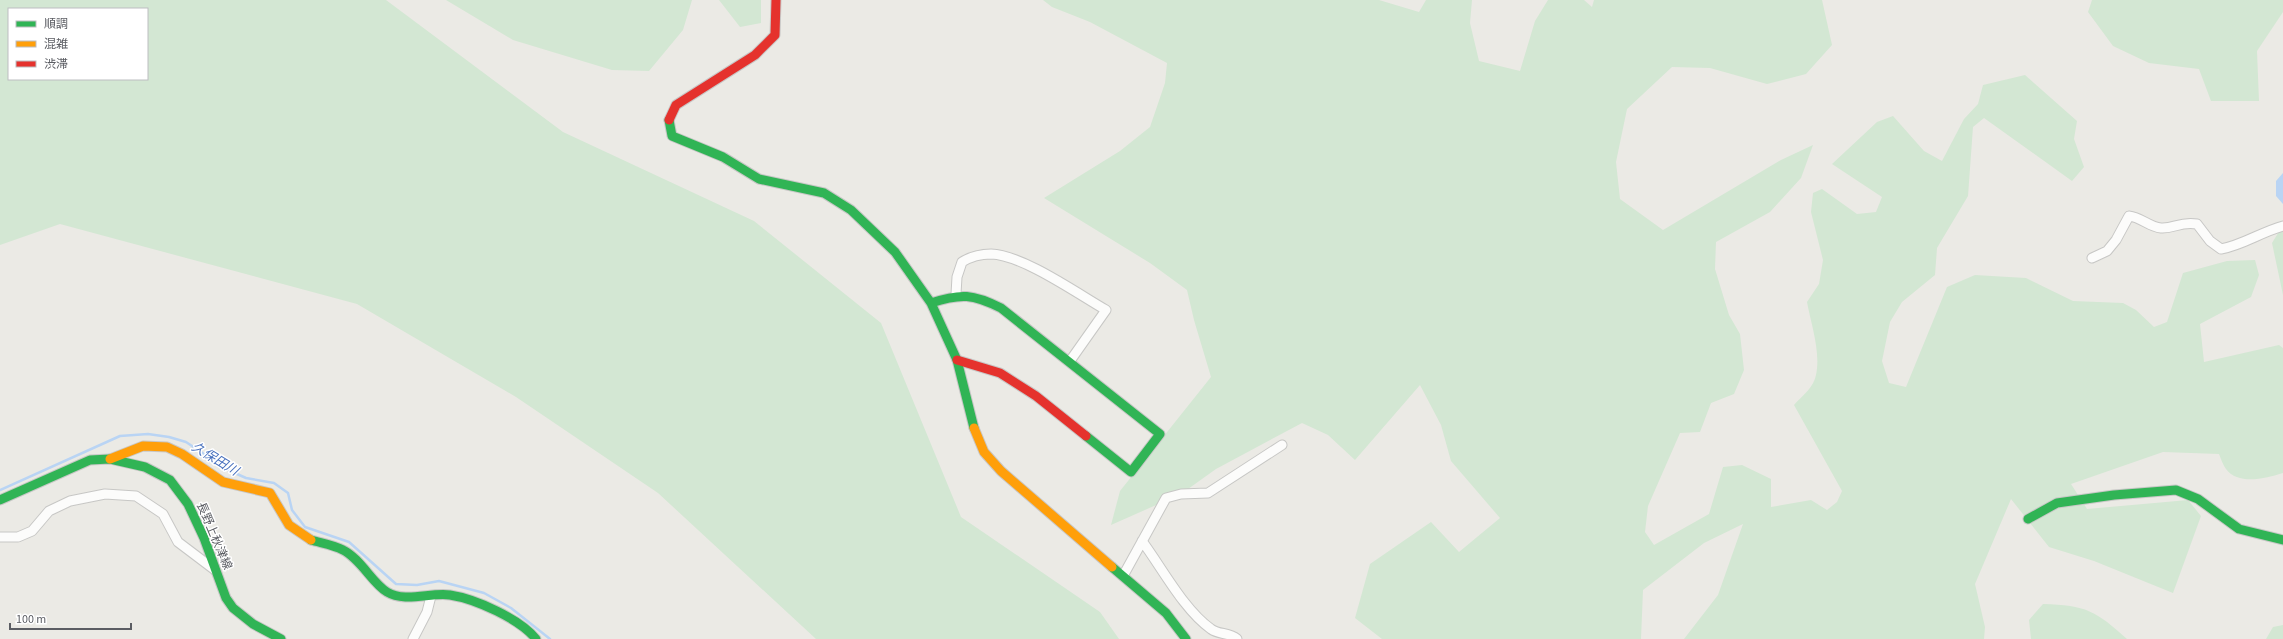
<svg xmlns="http://www.w3.org/2000/svg" width="2283" height="639" font-family="'Source Sans 3','Noto Sans JP',sans-serif">
  <style>
    .green { fill: #d3e7d3; fill-rule: evenodd }
    .water { fill: #b9d4f4 }
    .lines { fill: none; stroke-linecap: round; stroke-linejoin: round }
    .stream { stroke: #b9d4f4; stroke-width: 2.5 }
    .street-casing { stroke: #c7c7c5; stroke-width: 11 }
    .fast-casing { stroke: #c8c7c6; stroke-width: 11 }
    .slow-casing { stroke: #c8c7c6; stroke-width: 11 }
    .jam-casing { stroke: #c8c7c6; stroke-width: 11 }
    .street { stroke: #fcfcfb; stroke-width: 9 }
    .fast { stroke: #30b455; stroke-width: 9 }
    .slow { stroke: #ff9f0a; stroke-width: 9 }
    .jam { stroke: #e5322d; stroke-width: 9 }
    .labels { text-anchor: middle; dominant-baseline: central; stroke-width: 3; stroke-linejoin: round; paint-order: stroke }
    .street-label { font-size: 12px; fill: #5b5d63; stroke: #fff }
    .water-label { font-size: 13px; font-style: italic; fill: #4871be; stroke: #fff }
  </style>
  <rect width="100%" height="100%" fill="#ebeae5"/>
  <path class="green" d="M 0,0 L 386,0 L 563,132 L 754,221 L 881,323 L 961,517 L 1100,612 L 1119,639 L 816,639 L 658,493 L 516,397 L 357,304 L 60,224 L 0,245 ZM 9,9 L 147,9 L 147,79 L 9,79 Z
    M 446,0 L 692,0 L 683,30 L 649,71 L 612,70 L 513,40 Z
    M 719,0 L 761,0 L 761,23 L 740,27 Z
    M 1043,0 L 1379,0 L 1419,12 L 1426,0 L 1472,0 L 1470,23 L 1479,61 L 1520,71 L 1535,21 L 1548,0 L 1584,0 L 1592,7 L 1594,0 L 1822,0 L 1832,45 L 1806,74 L 1767,84 L 1710,68 L 1672,67 L 1627,109 L 1616,162 L 1620,199 L 1663,230 L 1781,160 L 1813,145 L 1801,178 L 1770,212 L 1716,242 L 1715,269 L 1729,315 L 1740,334 L 1744,370 L 1734,394 L 1711,403 L 1700,432 L 1680,433 L 1648,506 L 1645,532 L 1654,545 L 1709,514 L 1723,467 L 1742,465 L 1771,479 L 1771,507 L 1811,500 L 1827,510 L 1837,502 L 1842,491 L 1794,405 C 1802,396 1814,387 1816,375 C 1821,352 1811,324 1807,302 L 1819,284 L 1823,260 L 1811,212 L 1813,193 L 1822,189 L 1857,214 L 1876,212 L 1882,197 L 1832,164 L 1877,122 L 1893,116 L 1924,151 L 1942,161 L 1964,119 L 1978,104 L 1983,85 L 2025,75 L 2077,121 L 2074,139 L 2084,167 L 2072,181 L 1984,118 L 1973,127 L 1968,196 L 1937,248 L 1935,275 L 1902,302 L 1890,322 L 1882,361 L 1889,383 L 1906,387 L 1947,287 L 1975,275 L 2026,278 L 2073,301 L 2123,303 L 2136,310 L 2154,327 L 2167,322 L 2183,273 L 2227,261 L 2255,260 L 2259,275 L 2251,297 L 2200,324 L 2204,362 L 2279,345 L 2283,348 L 2283,473 C 2266,478 2239,486 2226,469 C 2223,465 2221,459 2219,454 L 2163,452 L 2071,484 L 2087,509 L 2188,500 L 2201,516 L 2173,593 L 2094,561 L 2049,547 L 2011,499 L 1975,584 L 1985,627 L 1984,639 L 1684,639 L 1718,595 L 1743,524 L 1704,543 L 1643,590 L 1641,639 L 1382,639 L 1355,618 L 1370,564 L 1431,522 L 1459,552 L 1500,518 L 1451,461 L 1441,425 L 1420,385 L 1355,460 L 1328,435 L 1302,423 L 1216,469 L 1181,494 L 1111,525 L 1120,491 L 1211,377 L 1194,320 L 1187,290 L 1150,263 L 1044,198 L 1120,151 L 1150,127 L 1165,83 L 1167,63 L 1090,22 L 1052,7 Z
    M 2092,0 L 2283,0 L 2283,12 L 2257,51 L 2259,101 L 2211,101 L 2199,69 L 2149,63 L 2113,46 L 2088,12 Z
    M 2283,225 L 2283,295 L 2272,243 Z
    M 2043,604 C 2086,605 2096,611 2127,639 L 2031,639 L 2029,620 Z
    M 2283,625 L 2283,639 L 2266,639 L 2273,627 Z"/>
  <path class="water" d="M 2283,173 L 2283,204 L 2276,196 L 2276,181 Z"/>
  <g class="lines">
    <path class="stream" d="M 0,490 L 120,436 L 148,434 L 169,437 L 186,442 L 228,470 L 246,478 L 274,483 L 288,493 L 292,510 L 305,527 L 349,542 L 396,584 L 417,585 L 439,581 L 484,593 L 511,608 L 550,639"/>
    <g class="street-casing">
      <path id="street" d="M 2092,258 L 2107,251 L 2116,240 L 2129,216 C 2141,217 2149,227 2161,228 C 2174,229 2180,221 2197,224 L 2210,241 L 2221,249 C 2243,245 2261,232 2283,226
        M 956,294 L 957,277 L 962,262 C 970,257 981,254 991,254 C 1023,255 1078,294 1106,310 L 1070,361
        M 0,537 L 18,537 L 32,531 L 49,511 L 70,501 L 105,494 L 136,496 L 163,514 L 178,542 L 215,570
        M 1142,541 C 1162,568 1184,610 1211,629 C 1219,635 1229,632 1237,639
        M 1123,576 L 1166,498 L 1181,494 L 1208,493 L 1282,445
        M 413,639 L 427,612 L 431,596"/>
    </g>
    <g class="fast-casing">
      <path id="fast" d="M 669,120 L 672,136 L 723,157 L 759,179 L 824,193 L 851,210 L 895,252 L 931,303 L 957,360 L 974,428
        M 931,303 C 961,293 973,294 1001,308 L 1160,434 L 1131,472 L 1086,436
        M 0,500 L 90,460 L 110,459 L 145,467 L 170,480 L 188,504 L 204,538 L 226,598 L 233,608 L 253,624 L 281,639
        M 2028,519 L 2057,503 L 2114,495 L 2176,490 L 2198,499 L 2239,529 L 2283,540
        M 311,540 C 321,543 334,545 343,550 C 361,559 372,583 387,592 C 405,603 431,592 450,595 C 476,599 520,619 536,639
        M 1112,567 L 1166,613 L 1186,639"/>
    </g>
    <g class="slow-casing">
      <path id="slow" d="M 974,428 L 984,452 L 1001,471 L 1112,567
        M 110,459 L 143,446 L 167,447 L 182,454 L 223,482 L 270,493 L 289,525 L 311,540"/>
    </g>
    <g class="jam-casing">
      <path id="jam" d="M 669,120 L 676,105 L 755,55 L 775,35 L 776,0
        M 957,360 L 1000,373 L 1036,396 L 1086,436"/>
    </g>
    <use href="#street" class="street"/>
    <use href="#fast" class="fast"/>
    <use href="#slow" class="slow"/>
    <use href="#jam" class="jam"/>
  </g>
  <g class="labels">
    <g class="street-label">
      <text transform="translate(214 536) rotate(67)">長野上秋津線</text>
    </g>
    <g class="water-label">
      <text transform="translate(215 459) rotate(31)">久保田川</text>
    </g>
  </g>
  <rect x="8" y="8" width="140" height="72" fill="#ffffff" stroke="#bdbec1"/>
  <rect x="16" y="21" width="20" height="6" fill="#30b455" stroke="#bdbec1"/>
  <text x="44" y="28" font-size="12" fill="#5b5d63">順調</text>
  <rect x="16" y="41" width="20" height="6" fill="#ff9f0a" stroke="#bdbec1"/>
  <text x="44" y="48" font-size="12" fill="#5b5d63">混雑</text>
  <rect x="16" y="61" width="20" height="6" fill="#e5322d" stroke="#bdbec1"/>
  <text x="44" y="68" font-size="12" fill="#5b5d63">渋滞</text>
  <path d="M10 623v6h121v-6" fill="none" stroke="#5b5d63" stroke-width="2"/>
  <text x="16" y="623" font-size="12" fill="#5b5d63" stroke="#ffffff" stroke-width="3" paint-order="stroke">100 m</text>
</svg>
